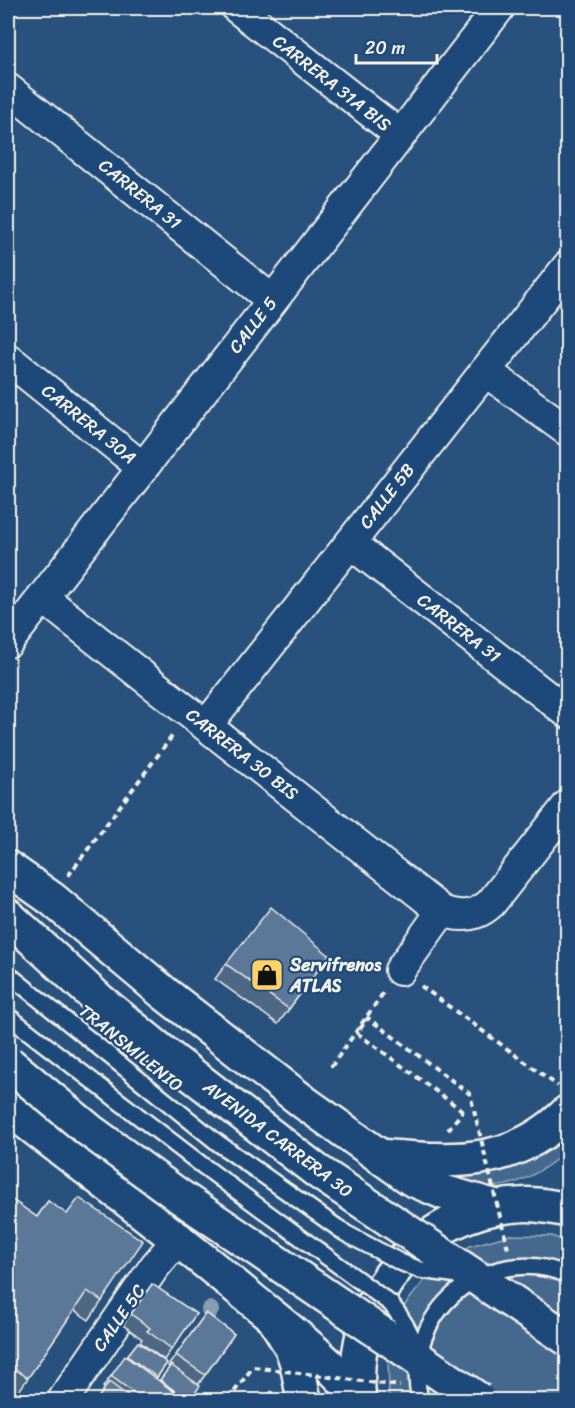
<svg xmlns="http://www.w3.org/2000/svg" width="575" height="1408" font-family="Sriracha,sans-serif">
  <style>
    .green { fill: #45688e; stroke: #9cacbb; stroke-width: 1.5 }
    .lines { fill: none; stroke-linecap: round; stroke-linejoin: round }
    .street-casing { stroke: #f4f1e8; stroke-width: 34 }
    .primary-casing { stroke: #f4f1e8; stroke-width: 38 }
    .highway-casing { stroke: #f4f1e8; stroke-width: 38 }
    .path { stroke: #f4f1e8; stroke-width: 4; stroke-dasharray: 6 4.5; stroke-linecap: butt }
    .street { stroke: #1f4a7a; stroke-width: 30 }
    .primary { stroke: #1f4a7a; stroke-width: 33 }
    .highway { stroke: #1f4a7a; stroke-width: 33 }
    .lane-bridge-casing { stroke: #f4f1e8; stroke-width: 20; stroke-linecap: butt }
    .highway-bridge-casing { stroke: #f4f1e8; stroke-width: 38; stroke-linecap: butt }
    .path-bridge { stroke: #f4f1e8; stroke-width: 4; stroke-dasharray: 6 4.5; stroke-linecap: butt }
    .lane-bridge { stroke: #1f4a7a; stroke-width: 15 }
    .highway-bridge { stroke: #1f4a7a; stroke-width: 33 }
    .tree { fill: #8a9db1 }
    .wall { fill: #4e6784; stroke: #f4f1e8; stroke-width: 1.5 }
    .building { fill: #5b7899; stroke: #f4f1e8; stroke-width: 1.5 }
    .labels { text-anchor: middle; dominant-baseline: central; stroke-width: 4.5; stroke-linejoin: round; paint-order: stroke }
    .street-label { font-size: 18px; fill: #f4f1e8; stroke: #1f4a7a }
    .poi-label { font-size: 18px; font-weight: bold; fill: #f4f1e8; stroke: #1f4a7a; text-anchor: start }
  </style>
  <rect width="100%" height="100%" fill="#28517e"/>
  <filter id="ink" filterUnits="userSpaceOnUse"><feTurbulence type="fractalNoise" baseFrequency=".0167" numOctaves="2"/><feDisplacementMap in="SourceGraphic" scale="12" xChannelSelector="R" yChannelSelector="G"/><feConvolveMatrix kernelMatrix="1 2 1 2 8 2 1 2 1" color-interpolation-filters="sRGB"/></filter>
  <g filter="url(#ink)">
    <path class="green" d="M 567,1130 L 567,1151 C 524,1187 488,1200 437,1169 Z
      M 510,1235 L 552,1236 L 567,1242 L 567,1400 L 389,1400 L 388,1351 L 403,1307 L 432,1271 L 470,1246 Z"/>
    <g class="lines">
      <g class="street-casing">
        <path id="street" d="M 237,8 L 400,135
          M 8,89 L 272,300
          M 8,359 L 142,467
          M 485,371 L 568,431
          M 350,543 L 568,713
          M 42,597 L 442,911 C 461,918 476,917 491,903 L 568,805
          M 8,642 L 499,8
          M 206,726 L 568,266
          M 400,970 L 442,911
          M 63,1400 L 155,1266 L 179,1238"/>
      </g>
      <g class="primary-casing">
        <path id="primary" d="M 380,1156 C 453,1162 512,1168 568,1112
          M 274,1318 L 292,1348 L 297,1363 L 304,1400
          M 359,1400 C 347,1302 417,1211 518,1205 C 535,1203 551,1207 568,1210"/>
      </g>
      <g class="highway-casing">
        <path id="highway" d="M 8,868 L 52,899 L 164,993 L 305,1103 L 412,1179 L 443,1192 L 496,1207
          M 8,916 L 23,930
          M 8,1108 C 90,1171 172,1233 251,1299 C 289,1330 328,1359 358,1397"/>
      </g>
      <path class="path" d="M 68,876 L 173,735
        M 421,986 L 558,1086
        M 331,1067 L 384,992
        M 448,1130 L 463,1111
        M 261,1400 L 273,1392"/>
      <use href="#street" class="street"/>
      <use href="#primary" class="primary"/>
      <use href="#highway" class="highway"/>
      <g class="lane-bridge-casing">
        <path id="lane-bridge" d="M 8,974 L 218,1143 L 345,1233 L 400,1262 L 420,1270 L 459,1275
          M 8,1016 L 202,1165 L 391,1304 C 403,1319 411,1333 418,1351
          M 420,1400 C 400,1315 486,1240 568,1275"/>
      </g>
      <g class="highway-bridge-casing">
        <path id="highway-bridge" d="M 23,930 L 99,1000 L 170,1058 L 317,1171 L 568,1339
          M 8,1063 L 89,1130 L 179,1196 L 479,1400"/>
      </g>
      <path class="path-bridge" d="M 463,1111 L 357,1033 L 368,1018 L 470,1094 L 508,1249
        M 228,1400 L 253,1367 L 400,1386"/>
      <use href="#lane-bridge" class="lane-bridge"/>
      <use href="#highway-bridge" class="highway-bridge"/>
    </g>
    <circle class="tree" cx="210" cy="1310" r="9"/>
    <path class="wall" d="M 329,955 L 278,1024 L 215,979 L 226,964 Z
      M 8,1197 L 37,1217 L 48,1201 L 102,1301 L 89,1320 L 74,1310 L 15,1397 L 8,1392 Z
      M 152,1284 L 196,1314 L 164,1360 L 140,1342 L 142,1339 L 123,1325 Z
      M 206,1313 L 234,1334 L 198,1385 L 189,1401 L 96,1401 L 105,1388 L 103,1387 L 111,1376 L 138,1342 L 167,1363 L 156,1379 L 159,1381 L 170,1367 L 168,1366 Z"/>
    <path class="building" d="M 271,907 L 329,955 L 289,1009 L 226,964 Z
      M 8,1197 L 37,1217 L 48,1201 L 67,1214 L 79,1198 L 143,1241 L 102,1301 L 87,1291 L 28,1378 L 8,1364 Z
      M 152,1284 L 196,1314 L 172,1349 L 147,1331 L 150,1328 L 131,1314 Z
      M 206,1313 L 234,1334 L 205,1375 L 176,1355 Z
      M 138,1342 L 167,1363 L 157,1377 L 127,1356 Z
      M 125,1356 L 181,1397 L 179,1401 L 145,1401 L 111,1376 Z
      M 171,1365 L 200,1386 L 189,1401 L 160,1380 Z
      M 109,1382 L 135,1401 L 96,1401 Z"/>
  </g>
  <defs>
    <g id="shop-square" transform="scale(1.725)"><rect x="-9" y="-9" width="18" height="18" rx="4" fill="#ffd166" stroke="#1f4a7a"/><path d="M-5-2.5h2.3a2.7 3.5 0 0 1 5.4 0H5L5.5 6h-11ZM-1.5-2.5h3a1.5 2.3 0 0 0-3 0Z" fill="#111"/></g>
  </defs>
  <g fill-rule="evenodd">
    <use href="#shop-square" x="267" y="975"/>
  </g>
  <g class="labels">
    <g class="street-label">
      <text transform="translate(332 83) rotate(38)">CARRERA 31A BIS</text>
      <text transform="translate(140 194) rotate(39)">CARRERA 31</text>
      <text transform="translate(253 325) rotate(-52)">CALLE 5</text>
      <text transform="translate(89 424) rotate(39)">CARRERA 30A</text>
      <text transform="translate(387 496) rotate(-52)">CALLE 5B</text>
      <text transform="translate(459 628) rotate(38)">CARRERA 31</text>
      <text transform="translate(242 754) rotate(38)">CARRERA 30 BIS</text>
      <text transform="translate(131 1048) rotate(39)">TRANSMILENIO</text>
      <text transform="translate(278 1139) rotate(37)">AVENIDA CARRERA 30</text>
      <text transform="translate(119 1318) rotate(-55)">CALLE 5C</text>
    </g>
    <g class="poi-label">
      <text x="290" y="965">Servifrenos<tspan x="290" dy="21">ATLAS</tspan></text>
    </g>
  </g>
  <rect width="575" height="1408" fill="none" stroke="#1f4a7a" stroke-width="30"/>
  <rect x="15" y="15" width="545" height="1378" fill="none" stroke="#f4f1e8" stroke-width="2" filter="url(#ink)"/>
  <path d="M356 54v9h81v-9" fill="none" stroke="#f4f1e8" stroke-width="3"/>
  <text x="365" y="54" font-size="18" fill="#f4f1e8" stroke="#1f4a7a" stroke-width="4.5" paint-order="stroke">20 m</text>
</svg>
